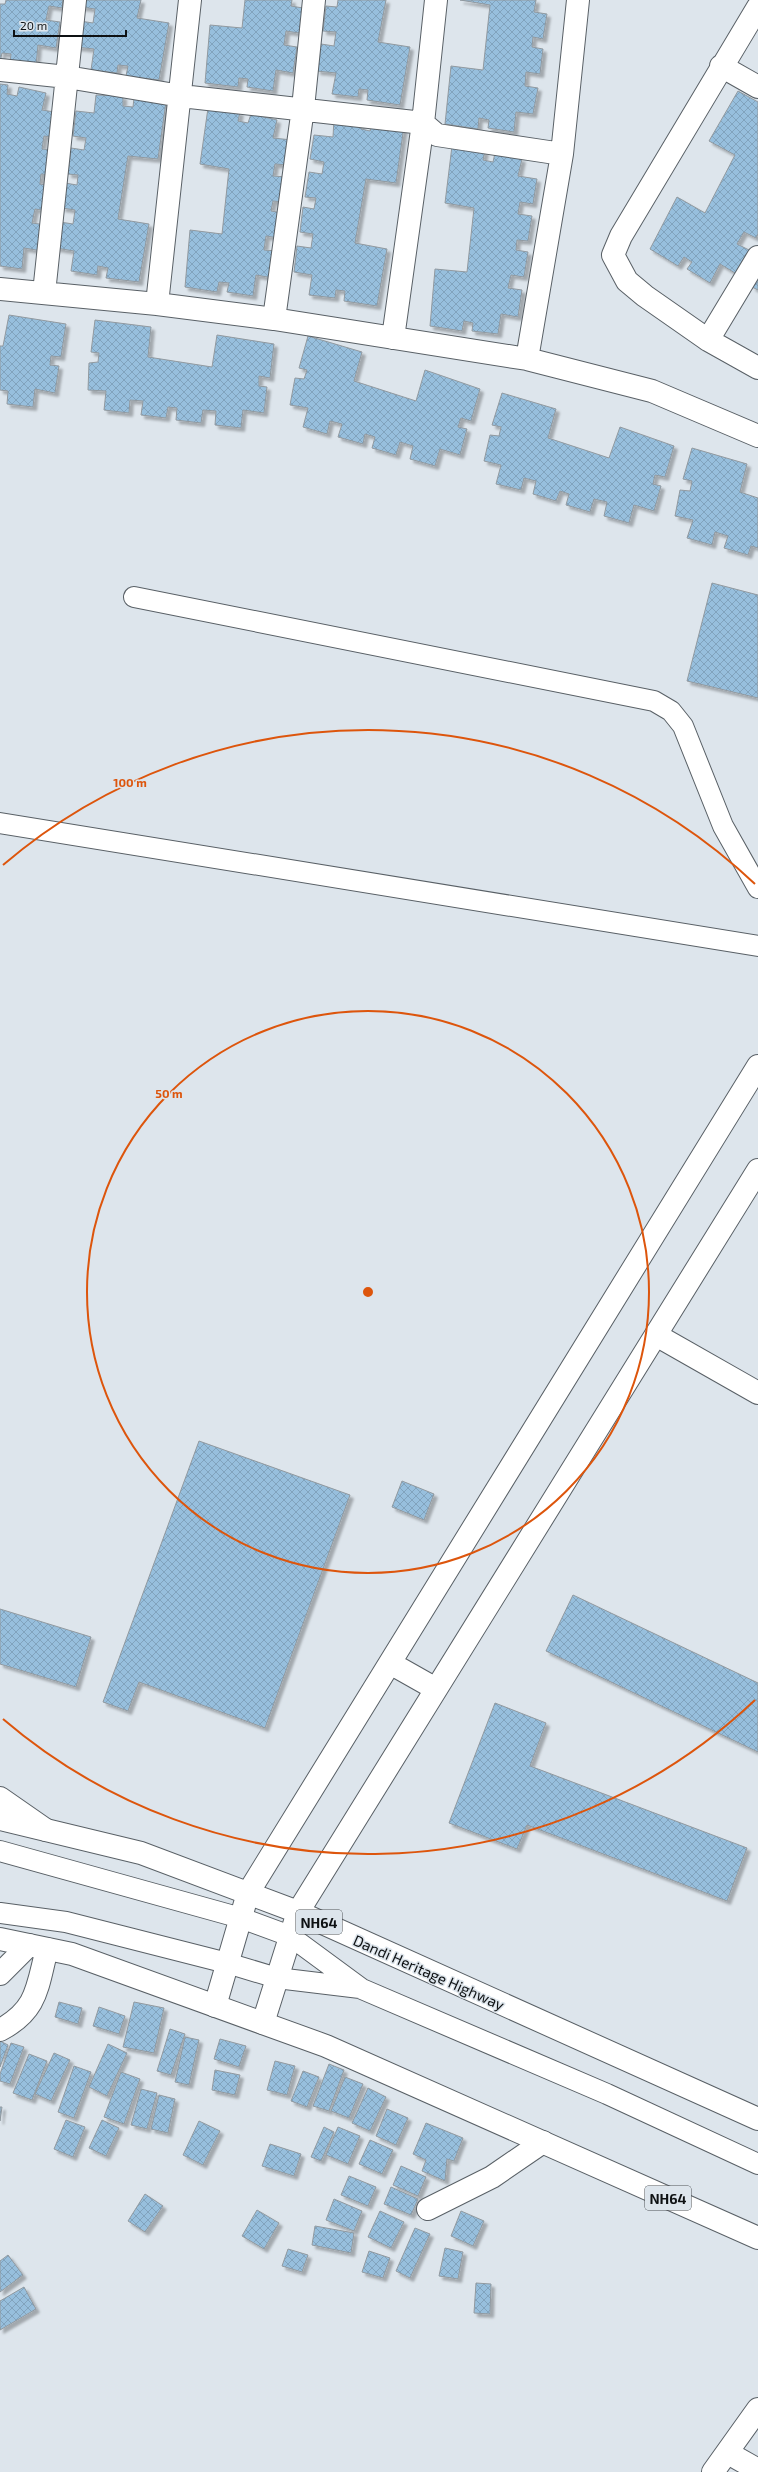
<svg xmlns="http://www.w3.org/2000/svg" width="758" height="2472" font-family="'Exo 2',sans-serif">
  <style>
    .building { fill: url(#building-cross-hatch); stroke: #91999f; filter: url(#shadow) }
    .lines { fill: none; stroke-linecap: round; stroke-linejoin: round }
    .lane-casing { stroke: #596066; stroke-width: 22 }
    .street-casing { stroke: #596066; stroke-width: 24 }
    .secondary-casing { stroke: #596066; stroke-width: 24 }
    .highway-casing { stroke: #596066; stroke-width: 24 }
    .lane { stroke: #fff; stroke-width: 20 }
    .street { stroke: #fff; stroke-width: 22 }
    .secondary { stroke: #fff; stroke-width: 22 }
    .highway { stroke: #fff; stroke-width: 22 }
    .ring { fill: none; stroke: #dd550c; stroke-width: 2 }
    .labels { text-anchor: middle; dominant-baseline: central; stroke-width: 3; stroke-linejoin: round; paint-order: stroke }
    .shield { fill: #dde5ec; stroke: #4c5154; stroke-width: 1 }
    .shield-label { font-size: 14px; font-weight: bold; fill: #0e1113 }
    .street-label { font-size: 15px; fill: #0e1113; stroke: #dde5ec }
    .centre { fill: #dd550c; stroke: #dde5ec; stroke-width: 2 }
    .ring-label { font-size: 12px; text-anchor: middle; font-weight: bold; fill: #dd550c; stroke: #dde5ec; stroke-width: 3; stroke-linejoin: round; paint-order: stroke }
  </style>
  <defs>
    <pattern id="building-cross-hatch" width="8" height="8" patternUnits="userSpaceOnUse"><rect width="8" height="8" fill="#97bfdd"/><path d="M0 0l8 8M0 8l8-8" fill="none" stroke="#81a3bd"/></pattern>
    <filter id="shadow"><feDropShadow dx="3.5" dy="3.5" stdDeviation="1" flood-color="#0004"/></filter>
  </defs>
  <rect width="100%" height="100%" fill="#dde5ec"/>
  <path class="building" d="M 6,0 L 63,0 L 62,8 L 49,6 L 46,20 L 60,22 L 56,48 L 38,45 L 36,66 L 10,62 L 11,54 L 2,53 L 0,63 L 0,4 L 5,4 Z
    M 82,0 L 141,0 L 137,18 L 169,23 L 159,80 L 126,76 L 128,66 L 118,65 L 117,73 L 91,70 L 94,49 L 76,47 L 80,21 L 93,23 L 95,9 L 81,7 Z
    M 245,0 L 292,0 L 291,6 L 303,8 L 299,33 L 286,31 L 284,45 L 297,47 L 293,73 L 276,70 L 273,91 L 247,87 L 248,79 L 239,78 L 238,87 L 205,83 L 210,25 L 242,28 Z
    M 338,0 L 386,0 L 378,42 L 410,47 L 400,105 L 367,100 L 368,90 L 359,89 L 358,97 L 332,94 L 336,73 L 317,71 L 321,44 L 334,46 L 336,32 L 323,31 L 326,6 L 337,7 Z
    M 536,0 L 534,12 L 547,14 L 543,39 L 533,37 L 532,47 L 543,49 L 540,74 L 526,72 L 525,86 L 538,88 L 533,114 L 516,112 L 514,132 L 488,128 L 489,120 L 479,118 L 478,129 L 445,124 L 451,66 L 483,70 L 490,5 L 460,0 Z
    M 0,84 L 8,85 L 7,94 L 17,96 L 19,87 L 46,93 L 42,110 L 61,113 L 57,138 L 44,136 L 42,149 L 55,150 L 52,175 L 41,174 L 40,184 L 51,186 L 48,211 L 35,209 L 32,223 L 46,225 L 42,251 L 24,248 L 22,269 L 0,266 Z
    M 738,91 L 758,102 L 758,234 L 756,238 L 744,232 L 737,244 L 749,250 L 735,273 L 720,264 L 710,283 L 687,269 L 692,262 L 684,257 L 678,266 L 650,249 L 677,197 L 705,213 L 735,155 L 709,141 Z
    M 96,95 L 123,96 L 123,106 L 133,107 L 134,98 L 166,102 L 158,159 L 128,156 L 118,219 L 149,224 L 139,282 L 106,278 L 108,268 L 98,266 L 97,275 L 71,271 L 74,251 L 56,248 L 60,222 L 73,224 L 75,210 L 62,208 L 65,183 L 77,185 L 78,175 L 68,174 L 71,148 L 84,150 L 86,138 L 73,136 L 76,111 L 94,113 Z
    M 208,108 L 240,112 L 238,121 L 248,123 L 251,114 L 277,120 L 273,138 L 292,140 L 288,165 L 275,164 L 273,176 L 287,177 L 283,202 L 273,201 L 271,211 L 283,213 L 279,238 L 266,236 L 264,250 L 277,251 L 273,278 L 256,275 L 253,296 L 227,292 L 229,283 L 219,282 L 217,292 L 185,287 L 190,230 L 222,234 L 229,169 L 200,164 Z
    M 334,119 L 361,120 L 361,129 L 370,131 L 372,122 L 404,126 L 396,183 L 366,179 L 355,243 L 387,249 L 377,306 L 344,301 L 345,291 L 336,290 L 335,298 L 309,295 L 312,275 L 294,272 L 297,246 L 311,248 L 313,234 L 300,232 L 303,207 L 314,209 L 316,198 L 305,197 L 309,172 L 322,174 L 324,162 L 310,159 L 314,135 L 333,137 Z
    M 452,146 L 485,151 L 483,160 L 493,162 L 495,153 L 522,159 L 518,176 L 537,179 L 533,204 L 520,202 L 518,214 L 532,216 L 528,241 L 517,240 L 516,250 L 528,252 L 524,277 L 511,275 L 508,288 L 522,290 L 518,317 L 501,314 L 498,334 L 472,331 L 473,323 L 464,321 L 462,331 L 430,326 L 435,269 L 467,272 L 474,208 L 445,203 Z
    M 758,275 L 758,290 L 752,287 Z
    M 9,315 L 66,324 L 61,357 L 51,356 L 50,365 L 59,366 L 55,393 L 35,389 L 33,407 L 7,404 L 8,391 L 0,390 L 0,346 L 3,346 Z
    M 95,320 L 151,327 L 148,357 L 212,367 L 217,335 L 274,344 L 270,378 L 259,376 L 259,386 L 267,387 L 264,413 L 243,410 L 241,428 L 215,425 L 216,411 L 203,410 L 201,423 L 176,420 L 177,408 L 168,407 L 166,418 L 141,415 L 143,401 L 130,400 L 129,413 L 104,410 L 106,391 L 88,390 L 89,363 L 98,362 L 99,353 L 91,352 Z
    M 308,336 L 362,352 L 354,381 L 416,401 L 425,370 L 480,389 L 471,421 L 461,418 L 458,427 L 467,429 L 460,455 L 440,449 L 435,466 L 410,459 L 413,446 L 400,442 L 396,455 L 372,448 L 375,437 L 365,434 L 363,444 L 338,437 L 342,424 L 330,421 L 327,434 L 303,427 L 308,408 L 290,405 L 295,378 L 304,379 L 307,370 L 299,368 Z
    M 502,393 L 556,409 L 548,438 L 609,458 L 620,427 L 674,446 L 665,477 L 655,475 L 653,484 L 661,486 L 654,511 L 634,505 L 629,523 L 604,516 L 607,502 L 594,499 L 590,512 L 566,505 L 569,494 L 560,491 L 556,501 L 533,494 L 536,481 L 524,478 L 521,490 L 496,484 L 501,465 L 484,461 L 490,435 L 499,436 L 501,427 L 492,425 Z
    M 692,448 L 747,464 L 740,492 L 758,498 L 758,548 L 751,546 L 748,555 L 724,548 L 728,536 L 715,532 L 712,545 L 687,538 L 693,520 L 675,516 L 680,490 L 690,491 L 692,481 L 683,479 Z
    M 712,583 L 758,595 L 758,698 L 687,681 Z
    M 199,1441 L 350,1495 L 265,1728 L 139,1682 L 128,1711 L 103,1702 Z
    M 402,1481 L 434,1494 L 424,1520 L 392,1507 Z
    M 573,1595 L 758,1683 L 758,1752 L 546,1651 Z
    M 0,1609 L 91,1637 L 76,1687 L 0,1664 Z
    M 495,1703 L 546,1723 L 530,1766 L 747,1848 L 727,1901 L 527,1825 L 517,1849 L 449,1823 Z
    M 59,2002 L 82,2008 L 78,2024 L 55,2017 Z
    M 134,2002 L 164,2008 L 154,2053 L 123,2047 Z
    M 99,2007 L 125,2016 L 119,2034 L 93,2026 Z
    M 170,2029 L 185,2034 L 171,2075 L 157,2071 Z
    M 185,2037 L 199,2040 L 189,2085 L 175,2082 Z
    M 220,2039 L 246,2046 L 239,2067 L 214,2059 Z
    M 0,2041 L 8,2045 L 0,2067 Z
    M 11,2043 L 24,2047 L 10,2084 L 0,2081 L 0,2074 Z
    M 108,2044 L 127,2053 L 107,2096 L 89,2087 Z
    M 54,2053 L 70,2060 L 51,2101 L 35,2094 Z
    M 29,2054 L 47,2061 L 32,2100 L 13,2093 Z
    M 275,2061 L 295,2066 L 287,2095 L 267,2090 Z
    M 329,2064 L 344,2070 L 329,2111 L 313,2106 Z
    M 74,2066 L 91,2072 L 74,2118 L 58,2112 Z
    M 215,2070 L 240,2075 L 235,2095 L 212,2090 Z
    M 303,2071 L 319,2077 L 307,2107 L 291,2101 Z
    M 121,2072 L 140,2079 L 124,2124 L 104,2117 Z
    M 345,2077 L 363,2084 L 349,2118 L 331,2111 Z
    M 368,2088 L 386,2097 L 370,2131 L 352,2123 Z
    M 141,2089 L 157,2093 L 147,2129 L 131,2125 Z
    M 159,2095 L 175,2099 L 168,2133 L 151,2129 Z
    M 0,2107 L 2,2107 L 0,2121 Z
    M 387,2109 L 408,2118 L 396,2145 L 376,2136 Z
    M 66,2120 L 85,2127 L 73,2157 L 54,2149 Z
    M 102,2120 L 119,2128 L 106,2156 L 89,2148 Z
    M 199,2121 L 220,2131 L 203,2165 L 183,2155 Z
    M 426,2123 L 463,2138 L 454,2161 L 447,2159 L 445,2181 L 422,2171 L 426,2160 L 413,2154 Z
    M 324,2127 L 334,2132 L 321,2161 L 311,2157 Z
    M 338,2127 L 360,2136 L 348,2164 L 326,2155 Z
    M 370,2140 L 393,2150 L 382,2174 L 359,2164 Z
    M 270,2144 L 301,2154 L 294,2176 L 262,2166 Z
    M 401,2166 L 426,2177 L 418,2196 L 393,2185 Z
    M 349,2176 L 376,2187 L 368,2206 L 341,2195 Z
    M 391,2187 L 418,2199 L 411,2215 L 384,2204 Z
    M 145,2194 L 163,2206 L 145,2232 L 128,2221 Z
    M 334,2199 L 362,2211 L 354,2231 L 326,2220 Z
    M 257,2210 L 279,2223 L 264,2249 L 242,2236 Z
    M 380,2211 L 404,2222 L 391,2248 L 368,2237 Z
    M 461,2211 L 484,2221 L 473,2246 L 451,2236 Z
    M 315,2226 L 354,2233 L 351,2253 L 312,2245 Z
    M 415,2228 L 430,2234 L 410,2278 L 396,2271 Z
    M 445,2248 L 463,2252 L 458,2279 L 439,2276 Z
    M 288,2249 L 308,2255 L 302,2272 L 282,2266 Z
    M 369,2251 L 390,2258 L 383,2278 L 362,2272 Z
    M 8,2255 L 23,2275 L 0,2292 L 0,2261 Z
    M 476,2283 L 491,2284 L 490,2314 L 474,2313 Z
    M 24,2287 L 36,2309 L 0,2330 L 0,2301 Z"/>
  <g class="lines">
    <g class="lane-casing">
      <path id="lane" d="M 134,597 L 654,701 L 671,711 L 683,726 L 723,826 L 758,888
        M 0,823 L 758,946
        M 0,1851 L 241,1918 L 290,1936 L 362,1989 L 607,2094 L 758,2164
        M 0,1913 L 66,1922 L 227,1963 L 277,1978 L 360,1988"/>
    </g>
    <g class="street-casing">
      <path id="street" d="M 758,7 L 621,236 L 613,255 L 627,281 L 645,296 L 708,340 L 758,368
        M 721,66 L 758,87
        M 0,70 L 67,77 L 181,96 L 423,123 L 437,135 L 562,154
        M 0,289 L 157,304 L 274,319 L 527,359 L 652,391 L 758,436
        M 44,293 L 75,0
        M 157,304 L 190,0
        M 274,319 L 303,108 L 314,0
        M 393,338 L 423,123 L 436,0
        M 708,340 L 758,257
        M 527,359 L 562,154 L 578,0
        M 656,1335 L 758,1393
        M 0,2030 C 38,2010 37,1987 47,1949
        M 428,2209 L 492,2177 L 543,2142
        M 728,2453 L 758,2470"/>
    </g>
    <g class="secondary-casing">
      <path id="secondary" d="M 390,1663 L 436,1689
        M 0,1798 L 46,1830
        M 0,1974 L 29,1945
        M 215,2006 L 248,1893 L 758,1066
        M 263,2023 L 298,1912 L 758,1170
        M 713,2472 L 758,2409"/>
    </g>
    <g class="highway-casing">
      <path id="highway" d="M 0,1819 L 141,1853 L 298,1912 L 758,2119
        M 0,1939 L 72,1954 L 326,2046 L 758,2238"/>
    </g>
    <use href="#lane" class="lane"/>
    <use href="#street" class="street"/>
    <use href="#secondary" class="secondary"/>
    <use href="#highway" class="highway"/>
  </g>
  <g class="ring">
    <circle cx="368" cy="1292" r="281"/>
    <path d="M755 1700A562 562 0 0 1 3 1719M3 865A562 562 0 0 1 755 884"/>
  </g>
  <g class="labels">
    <g class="shield">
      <rect x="296" y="1910" width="46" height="24" rx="3"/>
      <rect x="645" y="2186" width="46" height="24" rx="3"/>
    </g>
    <g class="shield-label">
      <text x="319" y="1922">NH64</text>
      <text x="668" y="2198">NH64</text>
    </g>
    <g class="street-label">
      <text transform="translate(429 1972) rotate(24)">Dandi Heritage Highway</text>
    </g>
  </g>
  <circle cx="368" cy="1292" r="6" class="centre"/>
  <g class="ring-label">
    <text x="130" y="787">100 m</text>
    <text x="169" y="1098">50 m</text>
  </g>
  <path d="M14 30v6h112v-6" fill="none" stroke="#0e1113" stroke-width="2"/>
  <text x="20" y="30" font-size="12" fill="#0e1113" stroke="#dde5ec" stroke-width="3" paint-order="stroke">20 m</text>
</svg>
